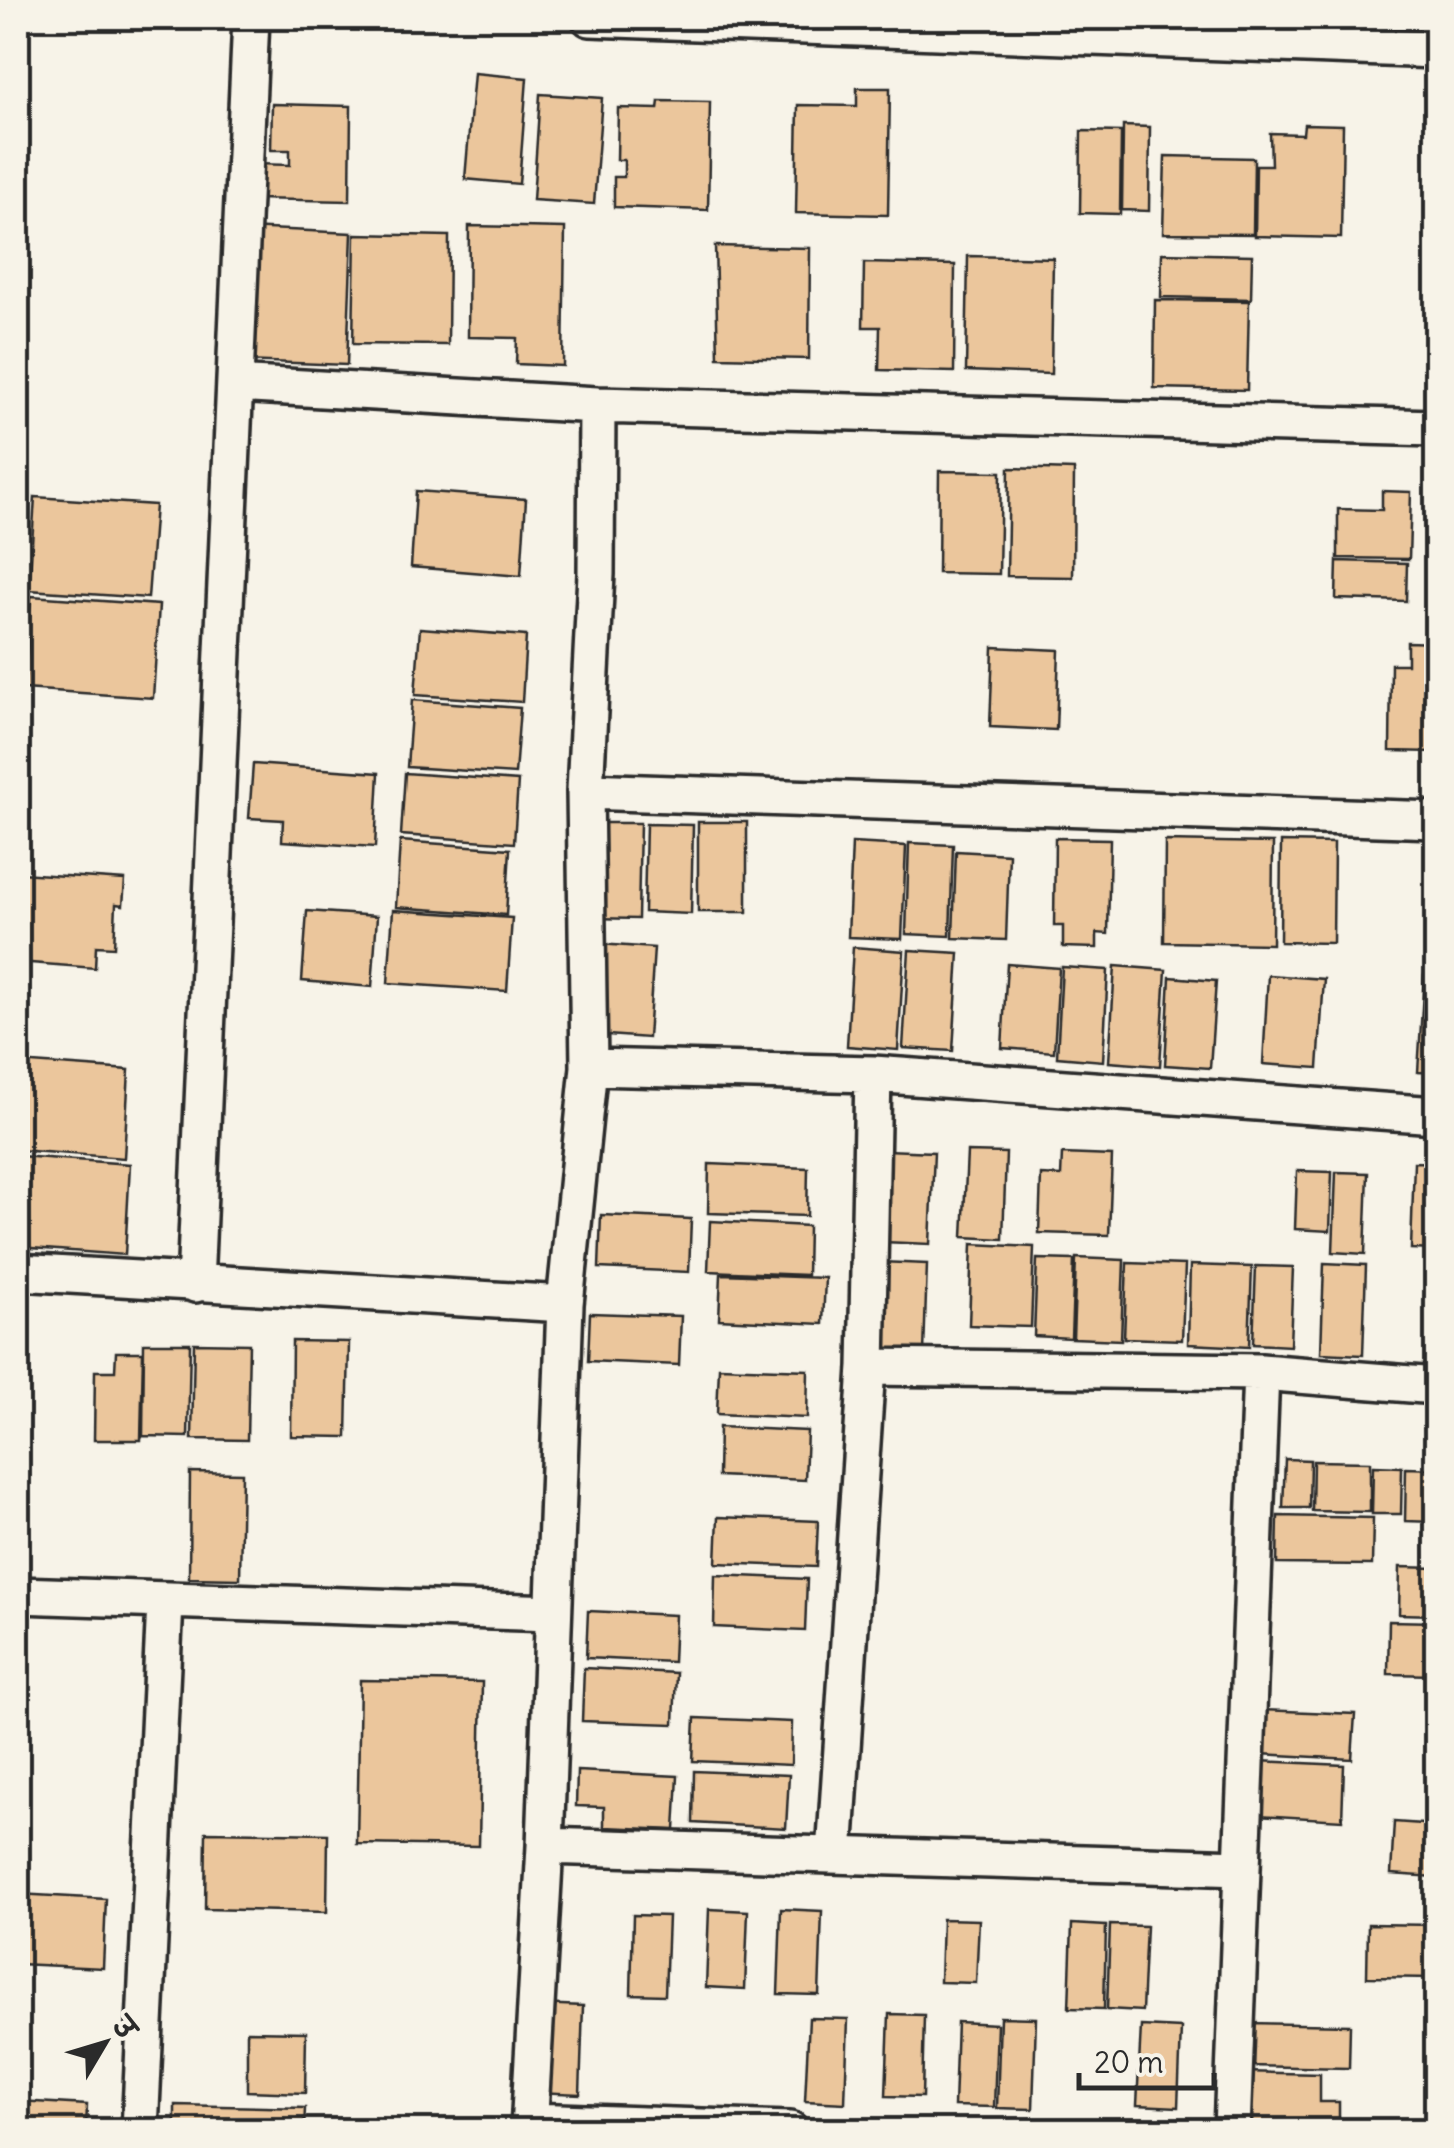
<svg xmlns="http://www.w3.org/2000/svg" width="1454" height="2148" font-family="Delius,'Playpen Sans Deva',sans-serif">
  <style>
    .building { fill: #ebc69c; stroke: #2b2b2b; stroke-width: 2.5 }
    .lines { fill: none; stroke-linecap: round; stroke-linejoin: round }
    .street-casing { stroke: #2b2b2b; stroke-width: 42 }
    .street { stroke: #f7f3e8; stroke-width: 35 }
  </style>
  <rect width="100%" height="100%" fill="#f7f3e8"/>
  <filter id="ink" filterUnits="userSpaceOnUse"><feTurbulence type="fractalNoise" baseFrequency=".01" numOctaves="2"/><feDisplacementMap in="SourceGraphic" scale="20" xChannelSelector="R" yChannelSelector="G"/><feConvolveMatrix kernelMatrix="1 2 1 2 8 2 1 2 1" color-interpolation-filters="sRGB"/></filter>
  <g filter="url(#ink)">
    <path class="building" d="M 474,73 L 527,78 L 519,184 L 465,179 Z
      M 857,88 L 890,88 L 888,215 L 796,213 L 798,105 L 857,106 Z
      M 540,94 L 602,98 L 594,204 L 533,200 Z
      M 659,101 L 710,102 L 708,210 L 614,207 L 614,177 L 624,177 L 624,160 L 617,160 L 618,108 L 658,109 Z
      M 272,104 L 351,106 L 350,201 L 254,199 L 254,164 L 290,165 L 290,150 L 271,150 Z
      M 1304,124 L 1343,125 L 1341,238 L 1255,236 L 1256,165 L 1271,165 L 1270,133 L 1303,134 Z
      M 1123,126 L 1150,127 L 1149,211 L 1122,210 Z
      M 1081,131 L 1121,132 L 1120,214 L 1080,213 Z
      M 1165,156 L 1254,158 L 1253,234 L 1163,233 Z
      M 469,226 L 565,228 L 563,366 L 516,364 L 517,338 L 468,337 Z
      M 246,228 L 352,233 L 347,365 L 240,361 Z
      M 355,234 L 449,236 L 448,345 L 353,344 Z
      M 715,246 L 810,248 L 809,359 L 718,357 Z
      M 1162,253 L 1252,255 L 1251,299 L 1161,297 Z
      M 968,256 L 1053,258 L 1051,374 L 966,371 Z
      M 864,263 L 955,265 L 954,372 L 879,370 L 880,327 L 863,327 Z
      M 1155,300 L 1249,301 L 1247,390 L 1154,388 Z
      M 1009,468 L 1074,470 L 1073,577 L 1007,576 Z
      M 939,471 L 1001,472 L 999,574 L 938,573 Z
      M 416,491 L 526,499 L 521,576 L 411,567 Z
      M 1382,491 L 1411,492 L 1409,559 L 1338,558 L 1338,509 L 1382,510 Z
      M 35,497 L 155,505 L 148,598 L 29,590 Z
      M 1337,561 L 1407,563 L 1406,601 L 1336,599 Z
      M 31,596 L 159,605 L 153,698 L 25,689 Z
      M 420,628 L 526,636 L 522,702 L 415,695 Z
      M 1407,642 L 1436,643 L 1436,752 L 1390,751 L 1391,664 L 1407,664 Z
      M 993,647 L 1059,650 L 1056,730 L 990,727 Z
      M 412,700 L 520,708 L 515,774 L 407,767 Z
      M 253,764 L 379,773 L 375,847 L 282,841 L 283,820 L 249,818 Z
      M 405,773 L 518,781 L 514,843 L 401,835 Z
      M 698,822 L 747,822 L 747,912 L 698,912 Z
      M 595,823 L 640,823 L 638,919 L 593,918 Z
      M 646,824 L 693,825 L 691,914 L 644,912 Z
      M 1055,838 L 1110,839 L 1108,934 L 1097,933 L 1097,948 L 1063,947 L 1063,926 L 1054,926 Z
      M 400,841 L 510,849 L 506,915 L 396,907 Z
      M 1165,841 L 1273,843 L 1272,944 L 1164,942 Z
      M 1281,842 L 1334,843 L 1333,943 L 1280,942 Z
      M 852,843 L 906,846 L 902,939 L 848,937 Z
      M 909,843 L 953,845 L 950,936 L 906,934 Z
      M 956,851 L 1009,854 L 1006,940 L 953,938 Z
      M 20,873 L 125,880 L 123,905 L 116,904 L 114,947 L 96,946 L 95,968 L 18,962 Z
      M 393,910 L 512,918 L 507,991 L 388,983 Z
      M 307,911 L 377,916 L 372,987 L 302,981 Z
      M 599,944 L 654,948 L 648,1038 L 594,1034 Z
      M 853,947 L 904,951 L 898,1050 L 847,1046 Z
      M 909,950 L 959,953 L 953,1051 L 903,1048 Z
      M 1007,964 L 1059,968 L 1054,1052 L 1002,1048 Z
      M 1115,966 L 1166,970 L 1160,1066 L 1109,1062 Z
      M 1062,967 L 1108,970 L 1103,1061 L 1057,1057 Z
      M 1268,975 L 1324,979 L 1318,1068 L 1263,1064 Z
      M 1424,975 L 1436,976 L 1436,1073 L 1418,1072 Z
      M 1170,977 L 1216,981 L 1210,1068 L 1165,1065 Z
      M 18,1062 L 129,1070 L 124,1158 L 18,1150 Z
      M 886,1150 L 934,1152 L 930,1244 L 883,1242 Z
      M 967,1152 L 1006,1153 L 1003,1239 L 963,1237 Z
      M 1062,1154 L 1112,1156 L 1109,1235 L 1039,1233 L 1041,1175 L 1061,1176 Z
      M 19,1156 L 130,1164 L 125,1255 L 18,1247 Z
      M 1414,1162 L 1436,1163 L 1436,1250 L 1411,1249 Z
      M 709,1164 L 808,1168 L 807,1216 L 708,1213 Z
      M 1297,1171 L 1332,1172 L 1330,1231 L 1295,1229 Z
      M 1336,1172 L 1368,1173 L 1365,1254 L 1333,1252 Z
      M 601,1215 L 691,1219 L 689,1272 L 599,1268 Z
      M 710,1221 L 808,1226 L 807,1275 L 708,1271 Z
      M 972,1244 L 1034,1247 L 1031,1327 L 969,1325 Z
      M 1076,1258 L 1124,1260 L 1121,1340 L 1073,1338 Z
      M 1037,1259 L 1074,1260 L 1071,1338 L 1034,1336 Z
      M 880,1262 L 927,1264 L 924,1353 L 876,1351 Z
      M 1127,1263 L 1185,1265 L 1182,1340 L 1124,1338 Z
      M 1324,1263 L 1366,1265 L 1363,1355 L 1321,1353 Z
      M 1190,1265 L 1252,1267 L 1249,1347 L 1188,1344 Z
      M 1256,1266 L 1293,1267 L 1290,1346 L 1253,1344 Z
      M 721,1274 L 825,1278 L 823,1324 L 719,1319 Z
      M 590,1313 L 681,1316 L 679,1365 L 588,1361 Z
      M 292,1341 L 349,1342 L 347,1437 L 291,1436 Z
      M 144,1343 L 190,1343 L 188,1437 L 143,1436 Z
      M 194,1343 L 249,1344 L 247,1440 L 192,1439 Z
      M 116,1352 L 143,1352 L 141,1440 L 94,1440 L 95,1371 L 115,1371 Z
      M 719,1367 L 808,1370 L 807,1418 L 717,1414 Z
      M 719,1427 L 807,1431 L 805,1480 L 718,1476 Z
      M 1285,1459 L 1310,1460 L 1309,1508 L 1283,1508 Z
      M 1313,1461 L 1370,1462 L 1370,1512 L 1312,1511 Z
      M 1373,1466 L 1402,1467 L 1401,1514 L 1372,1514 Z
      M 1406,1468 L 1436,1469 L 1435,1522 L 1405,1521 Z
      M 190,1472 L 242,1473 L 240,1579 L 189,1578 Z
      M 1278,1516 L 1373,1518 L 1372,1565 L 1277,1564 Z
      M 718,1517 L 818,1521 L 816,1567 L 716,1563 Z
      M 1400,1567 L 1436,1568 L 1436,1615 L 1399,1614 Z
      M 715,1575 L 807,1579 L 805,1631 L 714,1627 Z
      M 588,1611 L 675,1615 L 673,1662 L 586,1658 Z
      M 1389,1621 L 1436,1622 L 1436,1675 L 1388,1674 Z
      M 584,1668 L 676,1673 L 674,1724 L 582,1721 Z
      M 360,1680 L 482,1682 L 479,1846 L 357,1844 Z
      M 1262,1710 L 1355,1714 L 1352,1759 L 1260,1754 Z
      M 695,1718 L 792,1722 L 791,1765 L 693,1761 Z
      M 1259,1761 L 1344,1765 L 1342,1820 L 1257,1815 Z
      M 577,1771 L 678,1776 L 675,1830 L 604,1827 L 604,1807 L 576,1806 Z
      M 694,1771 L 789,1775 L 786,1828 L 693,1823 Z
      M 1394,1822 L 1436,1825 L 1436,1877 L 1391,1874 Z
      M 206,1832 L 328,1834 L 327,1912 L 205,1909 Z
      M 18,1894 L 106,1899 L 103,1968 L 18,1964 Z
      M 709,1909 L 748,1911 L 745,1989 L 706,1987 Z
      M 781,1909 L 822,1911 L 819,1995 L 778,1994 Z
      M 633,1915 L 668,1916 L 665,1995 L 631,1994 Z
      M 942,1919 L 979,1920 L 976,1983 L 940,1982 Z
      M 1072,1924 L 1106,1926 L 1104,2009 L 1069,2008 Z
      M 1368,1924 L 1436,1925 L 1436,1978 L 1367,1977 Z
      M 1110,1925 L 1146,1926 L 1142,2011 L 1107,2009 Z
      M 539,2004 L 583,2006 L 580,2094 L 536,2092 Z
      M 889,2014 L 924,2015 L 922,2097 L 886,2096 Z
      M 1000,2017 L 1036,2018 L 1033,2109 L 997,2108 Z
      M 809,2018 L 848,2019 L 845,2103 L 805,2101 Z
      M 957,2022 L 997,2024 L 994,2107 L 954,2106 Z
      M 1250,2023 L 1350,2025 L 1349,2068 L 1249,2066 Z
      M 1141,2026 L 1181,2028 L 1178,2107 L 1137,2105 Z
      M 247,2031 L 306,2032 L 305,2093 L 247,2091 Z
      M 1243,2072 L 1320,2074 L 1320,2102 L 1339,2102 L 1339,2129 L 1242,2127 Z
      M 18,2101 L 87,2105 L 86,2130 L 18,2130 Z
      M 175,2105 L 305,2108 L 304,2130 L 175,2130 Z"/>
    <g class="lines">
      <g class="street-casing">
        <path id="street" d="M 590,18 L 1436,50
          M 235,384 L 597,405 L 1436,428
          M 585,791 L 1436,820
          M 589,1067 L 873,1074 L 1436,1115
          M 18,1272 L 565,1304
          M 195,1284 L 251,18
          M 867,1367 L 1261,1372 L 1436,1386
          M 18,1595 L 553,1613
          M 545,1846 L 1242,1868
          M 835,1855 L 867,1367 L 873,1074
          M 530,2121 L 790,2130
          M 140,2130 L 165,1603
          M 529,2130 L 545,1846 L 565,1304 L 589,1067 L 585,791 L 596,574 L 597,405
          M 1232,2130 L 1261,1372"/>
      </g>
      <use href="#street" class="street"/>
    </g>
  </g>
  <rect width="1454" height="2148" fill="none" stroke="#f7f3e8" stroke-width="60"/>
  <rect x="30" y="30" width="1394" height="2088" fill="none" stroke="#2b2b2b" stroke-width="4" filter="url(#ink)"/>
  <g transform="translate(105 2043) rotate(52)" stroke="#f7f3e8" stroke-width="8" paint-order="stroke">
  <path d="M0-8L18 38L0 25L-18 38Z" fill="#2b2b2b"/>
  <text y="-15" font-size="28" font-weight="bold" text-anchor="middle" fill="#2b2b2b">उ</text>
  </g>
  <path d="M1079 2073v15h135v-15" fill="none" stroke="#2b2b2b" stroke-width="5"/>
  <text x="1094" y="2073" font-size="30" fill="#2b2b2b" stroke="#f7f3e8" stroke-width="8" paint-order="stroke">20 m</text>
</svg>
